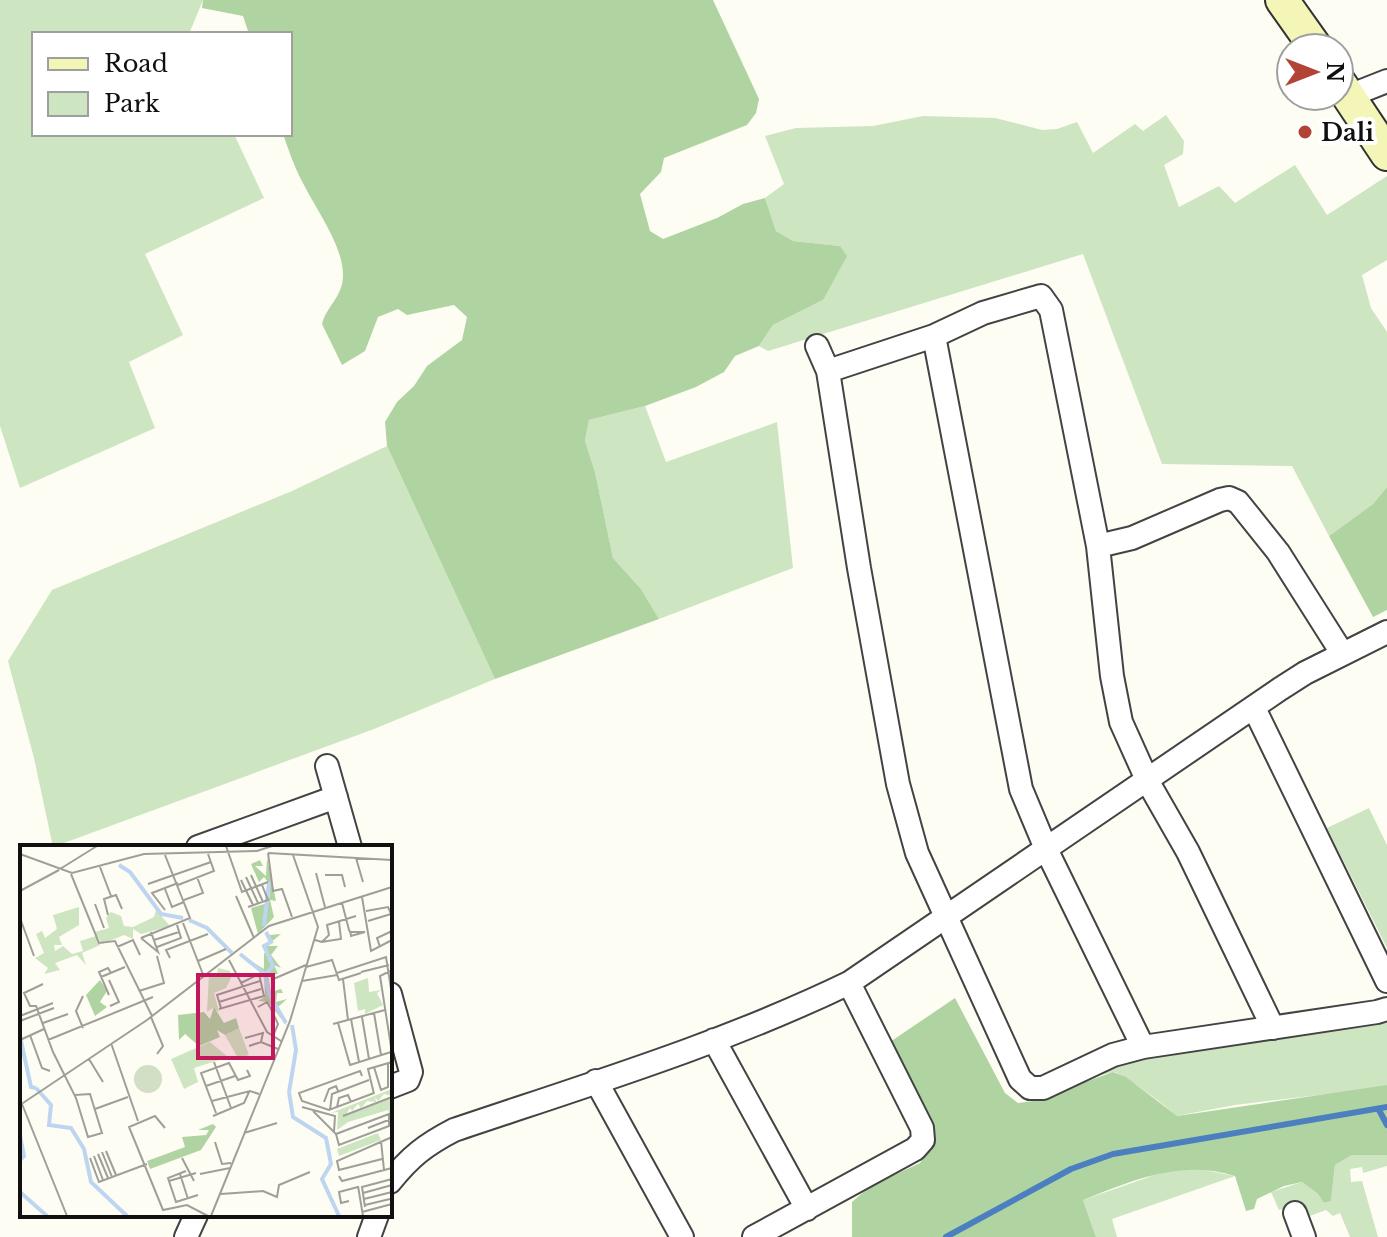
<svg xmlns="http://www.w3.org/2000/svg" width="1387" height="1237" font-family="'Libre Baskerville',serif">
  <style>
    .green { fill: #cde5c0 }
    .forest { fill: #b0d4a1 }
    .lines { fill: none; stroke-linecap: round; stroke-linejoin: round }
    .stream { stroke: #4c7fbf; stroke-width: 6 }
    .minor-casing { stroke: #434343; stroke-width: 26 }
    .secondary-casing { stroke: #323232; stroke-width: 36 }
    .minor { stroke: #fff; stroke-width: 22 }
    .secondary { stroke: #f3f6b6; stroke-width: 32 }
    .poi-dot { fill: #b14436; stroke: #fff; stroke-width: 3 }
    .labels { text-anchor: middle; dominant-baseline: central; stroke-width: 8; stroke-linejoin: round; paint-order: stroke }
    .poi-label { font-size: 24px; font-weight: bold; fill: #101010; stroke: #fff; text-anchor: start }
    .inset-river { fill: none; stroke: #bdd5f0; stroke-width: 4 }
    .inset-road { fill: none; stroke: #9f9e98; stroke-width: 2 }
    .view { fill: #c2185b; fill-opacity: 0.15; stroke: #c2185b; stroke-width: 4 }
    .inset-edge { fill: none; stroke: #101010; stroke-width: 4 }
  </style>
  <rect width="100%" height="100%" fill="#fefdf3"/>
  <path class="green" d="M 0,0 L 203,0 L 189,34 L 34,34 L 34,134 L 234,134 L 264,198 L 145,254 L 183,335 L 129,362 L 155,428 L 20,488 L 0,426 Z
    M 1166,115 L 1184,141 L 1183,154 L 1164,165 L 1179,207 L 1219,186 L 1235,203 L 1295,165 L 1327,215 L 1387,176 L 1387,260 L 1362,275 L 1371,308 L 1387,332 L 1387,487 L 1373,504 L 1329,536 L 1292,466 L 1162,464 L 1083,254 L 768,351 L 759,346 L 773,325 L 823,300 L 840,246 L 793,241 L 776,231 L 765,198 L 784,184 L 765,136 L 796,128 L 873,126 L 923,116 L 995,118 L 1042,130 L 1057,129 L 1077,122 L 1093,153 L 1135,124 L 1143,131 Z
    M 645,406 L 666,462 L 777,422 L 793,568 L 659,619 L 641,589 L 613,558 L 595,472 L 585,441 L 589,420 Z
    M 387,446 L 495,679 L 374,729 L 53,847 L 34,758 L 8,661 L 52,590 L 292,491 Z
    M 1369,808 L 1387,845 L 1387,948 L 1327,828 Z
    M 1387,1022 L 1387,1085 L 1370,1089 L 1235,1105 L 1176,1116 C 1171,1109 1122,1073 1114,1072 C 1113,1072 1102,1075 1101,1075 L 1103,1064 Z
    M 1373,1154 L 1387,1155 L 1387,1166 L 1363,1173 L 1362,1167 L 1350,1169 L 1351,1182 L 1362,1181 L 1378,1237 L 1350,1237 L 1340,1213 L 1333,1216 L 1326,1210 L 1307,1217 L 1291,1207 L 1279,1210 L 1271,1192 L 1302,1182 L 1318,1194 L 1324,1203 L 1331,1201 L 1335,1165 L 1352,1155 Z
    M 1200,1169 L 1235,1176 L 1112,1219 L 1117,1237 L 1096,1237 L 1083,1200 L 1169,1170 Z"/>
  <path class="forest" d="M 203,0 L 713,0 L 759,99 L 756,113 L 747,125 L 664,158 L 661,172 L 640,194 L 650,231 L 663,239 L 717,218 L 743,204 L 765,198 L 776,231 L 793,241 L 840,246 L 847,256 L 823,300 L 773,325 L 759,346 L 735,356 L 724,372 L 696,387 L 645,406 L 589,420 L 585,441 L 595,472 L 613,558 L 641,589 L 659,619 L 495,679 L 387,446 L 385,422 L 397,402 L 414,386 L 427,366 L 462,340 L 467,317 L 454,305 L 407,315 L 398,309 L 378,317 L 365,351 L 342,365 L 322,324 C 327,305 343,297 343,275 C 343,246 317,211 304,185 C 295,169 289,151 283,134 L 290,134 L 290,34 L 249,34 L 243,16 L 202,8 Z
    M 1387,487 L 1387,610 L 1373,617 L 1329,536 L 1373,504 Z
    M 955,998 L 1005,1093 L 1018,1103 L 1033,1101 L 1113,1072 L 1126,1077 L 1177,1116 L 1387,1085 L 1387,1155 L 1352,1155 L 1335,1165 L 1331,1201 L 1324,1203 L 1318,1194 L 1302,1182 L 1284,1186 L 1257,1199 L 1254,1209 L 1246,1211 L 1235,1176 C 1182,1159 1133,1180 1083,1200 L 1096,1237 L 852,1237 L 852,1202 L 869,1187 L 920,1163 L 932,1144 L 887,1044 Z"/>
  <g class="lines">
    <path class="stream" d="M 1379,1110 L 1387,1125
      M 946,1237 L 1071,1169 L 1113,1154 L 1387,1107"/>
    <g class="minor-casing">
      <path id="minor" d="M 1349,96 L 1387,81
        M 934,336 L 1021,789 L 1047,851 L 1143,1047
        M 817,346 L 828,371 L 859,568 L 898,784 L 917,853 L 1020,1079 L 1030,1088 L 1043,1088 L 1113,1055 L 1143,1047 L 1377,1012 L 1387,1009
        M 828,371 L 934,336 L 983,313 L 1041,296 L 1051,310 L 1098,546 L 1112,676 L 1121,722 L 1148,782 L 1188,852 L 1273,1028
        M 1098,546 L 1132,538 L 1220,500 L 1229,498 L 1238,502 L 1278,552 L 1342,653
        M 1254,708 L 1387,981
        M 327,766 L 350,847
        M 198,847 L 336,797
        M 390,994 L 411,1072 L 408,1080 L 390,1087
        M 714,1040 L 807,1209
        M 596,1081 L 682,1237
        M 390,1182 C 410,1157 425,1145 454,1130 C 587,1085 723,1044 849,983 L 1280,689 L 1305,673 L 1387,632
        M 1295,1213 L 1304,1237
        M 186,1237 L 196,1215
        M 369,1237 L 377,1215
        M 754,1237 L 915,1149 L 923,1140 L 922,1128 L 849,983"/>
    </g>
    <g class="secondary-casing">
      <path id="secondary" d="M 1282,0 L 1316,48
        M 1339,82 L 1387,154"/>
    </g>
    <use href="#minor" class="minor"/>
    <use href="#secondary" class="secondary"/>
  </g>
  <circle class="poi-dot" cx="1305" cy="132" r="8"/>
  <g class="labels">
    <g class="poi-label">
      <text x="1321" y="132">Dali</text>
    </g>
  </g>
  <g transform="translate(20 845)">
    <rect width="372" height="372" fill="#fefdf3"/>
    <path d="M 59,62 L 59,80 L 39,92 L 42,100 L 34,100 L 35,106 L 43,101 L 52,109 L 63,106 L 60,96 L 76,91 L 80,100 L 62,108 L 66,120 L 57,110 L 35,118 L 40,125 L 24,129 L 28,123 L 15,113 L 24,108 L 16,89 L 22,86 L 25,93 L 37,84 L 33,70 ZM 136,65 L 150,81 L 121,89 L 113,84 L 113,94 L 104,90 L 82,99 L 75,87 L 89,83 L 86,73 L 91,67 L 101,71 L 104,81 L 113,82 L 134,72 ZM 198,123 L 210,126 L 211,133 L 206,143 L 194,148 L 199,167 L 193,163 L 187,167 L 189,129 L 197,130 ZM 348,133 L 349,147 L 361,145 L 357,148 L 363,160 L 345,169 L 345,164 L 338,166 L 334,138 ZM 219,183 L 229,210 L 218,213 L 205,190 ZM 190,197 L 208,212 L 174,223 L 178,237 L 164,244 L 151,214 ZM 372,244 L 372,251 L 364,249 L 358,256 L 355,252 L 356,257 L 347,256 L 341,263 L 338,259 L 332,266 L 330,263 L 325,271 L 372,253 L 372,271 L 371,272 L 368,265 L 328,277 L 317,285 L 318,267 L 311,268 ZM 358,288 L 361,295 L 319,311 L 317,304 Z" fill="#cde5c0"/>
    <path d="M 247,13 L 256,56 L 250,55 L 254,72 L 238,89 L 231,63 L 248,58 L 250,48 L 248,37 L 244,32 L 239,37 L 231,19 L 240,15 L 243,21 L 235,21 L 246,31 ZM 261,89 L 246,101 L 258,101 L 251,110 L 261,123 L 254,120 L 258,129 L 248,130 L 251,147 L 261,144 L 263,148 L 257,148 L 256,157 L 267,154 L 258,162 L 267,181 L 248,157 L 238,156 L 245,152 L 244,130 L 219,109 L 244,124 L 244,108 L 249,110 L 242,100 L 250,97 L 250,90 ZM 80,135 L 87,146 L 80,157 L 87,162 L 75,171 L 66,150 ZM 194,162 L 204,178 L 216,173 L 219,183 L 205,190 L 197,185 L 200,192 L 179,201 L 165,189 L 159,195 L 158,170 L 184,167 L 190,174 ZM 193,279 L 196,282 L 181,305 L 130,324 L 127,316 L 165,302 L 162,292 L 186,290 L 189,285 L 178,285 Z" fill="#b0d4a1"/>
    <path d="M114 234a14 14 0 1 1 28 0a14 14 0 1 1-28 0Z" fill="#d2dfc5"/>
    <path class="inset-river" d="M 99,20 L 110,27 L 141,69 L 163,73M 169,75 L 187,83 L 212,108M 244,81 L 249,37M 246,87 L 251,97 L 244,101 L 253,121 L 246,129M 220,109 L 245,129 L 249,149 L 266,178M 0,191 L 11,242 L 16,243M 16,243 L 31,260 L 29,280 L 51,283 L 64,304 L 71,337 L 107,371M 269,247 L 276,205 L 272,180M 269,247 L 273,272 L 306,293 L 311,319 L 302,334 L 319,371M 0,291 L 4,311 L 0,315M 0,347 L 27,371"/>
    <path class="inset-road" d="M 206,1 L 222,47 L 248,37M 248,8 L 253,46 L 262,44 L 272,72M 248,8 L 372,15M 0,9 L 52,28 L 124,9 L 237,6 L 252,1M 336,13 L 343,37M 80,22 L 91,51M 40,24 L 77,1M 296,28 L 305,62M 51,29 L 79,98 L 95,96 L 132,171M 231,30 L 243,57M 305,30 L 322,30 L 325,42M 226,32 L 238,58M 221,35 L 233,60M 128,39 L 191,17M 158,40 L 194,26 L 188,9M 145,44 L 152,62 L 164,57M 0,46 L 39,25M 216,51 L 234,93M 342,52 L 351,106 L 372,95M 164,55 L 183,48 L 177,32M 322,58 L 329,85 L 330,87 L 331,90 L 331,91 L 345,87 L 330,87M 75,59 L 84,83M 228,62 L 248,55 L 242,40M 145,65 L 132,48 L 158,38M 346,66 L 368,62 L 372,71M 88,70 L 84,54 L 96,50 L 102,64M 0,73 L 14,111M 348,76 L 371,69M 163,78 L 184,132M 121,93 L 170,73 L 145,10M 121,93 L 138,107 L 131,87M 134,95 L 159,87M 295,95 L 302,97 L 309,90 L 307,80 L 336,71M 301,97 L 321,94 L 319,77M 97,102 L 113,95 L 120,110M 137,102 L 161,93 L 157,80M 360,102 L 357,93 L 372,86M 150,113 L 146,105 L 188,89M 209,115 L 247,187 L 261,196M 178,116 L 206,104M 286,122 L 312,115 L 319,135 L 341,128M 370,126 L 360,131 L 372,208M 341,127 L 369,120M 317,128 L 366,112 L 372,150M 81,132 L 105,122M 323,134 L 328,175M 89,135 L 99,157 L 90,161M 251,135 L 286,120M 282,136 L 317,130M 23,139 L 4,148 L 10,161 L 16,161 L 33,207 L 56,253 L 68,292 L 82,288 L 70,249 L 55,250M 119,146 L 144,138 L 137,111M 89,150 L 79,127 L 88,123 L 91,128M 199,157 L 241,144M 238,162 L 247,157 L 251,164 L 258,179 L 253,191M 201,163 L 197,150 L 240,136M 199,164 L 244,151 L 239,129 L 221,138M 354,168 L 361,210M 0,171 L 33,158M 131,172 L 143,201 L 137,209M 342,172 L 349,214M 331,174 L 339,217M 0,176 L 34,163M 23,178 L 48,169M 318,178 L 330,220 L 371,207M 313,179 L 365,165M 63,183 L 56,166 L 63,151M 10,190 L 22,223 L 30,226M 225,193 L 243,188 L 241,197M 0,195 L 24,184M 28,195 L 133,152M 91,198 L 118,276M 229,201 L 241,197 L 258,204M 69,214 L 83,237M 194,217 L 211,263M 354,222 L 361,245 L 368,242 L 368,218M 342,231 L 340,226 L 279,248 L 282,256 L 309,265 L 354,248M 186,241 L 215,231M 354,249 L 348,224 L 372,217M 192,256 L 230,246 L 239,249M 304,257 L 309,244 L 316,241 L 318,246M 2,259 L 47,371M 0,260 L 127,175 L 249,81 L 372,42M 282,262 L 315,271 L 314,287M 317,262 L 319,253 L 328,250 L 331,257M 75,264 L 108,252M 310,265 L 312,249 L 349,235M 293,266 L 316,289 L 319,300 L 369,281 L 369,269 L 316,289M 196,268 L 181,228 L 209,218 L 218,235 L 230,231 L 227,225M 193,271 L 224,258 L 229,247M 323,271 L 372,252M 145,283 L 135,271 L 109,282 L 143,365 L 167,360 L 188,371M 348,283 L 371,274M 224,288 L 257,278M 361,296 L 364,325M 195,297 L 202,319 L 211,318M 86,306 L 96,330M 82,307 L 92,332M 78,309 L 88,333M 74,311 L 83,335M 70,313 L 79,337 L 127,319M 162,313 L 174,336M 362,314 L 319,325 L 317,316 L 372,292M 166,326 L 148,333 L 156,357 L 178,350M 160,329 L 168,354M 180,329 L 210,323M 319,331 L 322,336 L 372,323M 149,336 L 176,328M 338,341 L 343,371M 343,348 L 372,340M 201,349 L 243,346 L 257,352 L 259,340 L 290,327M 344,354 L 372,347M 329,356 L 321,358 L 319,347 L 338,342M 345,360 L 370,354M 345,362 L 342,342 L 372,334M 342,367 L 372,359M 191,371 L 270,176 L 298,82 L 273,10"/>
    <path class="view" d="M 178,130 L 253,130 L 253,213 L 178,213 Z"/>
    <rect width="372" height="372" class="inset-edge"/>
  </g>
  <rect x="32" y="32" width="260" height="104" fill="#ffffff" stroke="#9f9f9f" stroke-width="2"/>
  <rect x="48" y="58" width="40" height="12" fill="#f3f6b6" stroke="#9f9f9f" stroke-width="2"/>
  <text x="104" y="72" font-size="24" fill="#101010">Road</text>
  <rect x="48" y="92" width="40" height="24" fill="#cde5c0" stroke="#9f9f9f" stroke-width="2"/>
  <text x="104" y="112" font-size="24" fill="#101010">Park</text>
  <g transform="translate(1315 72) rotate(90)"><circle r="38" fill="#ffffff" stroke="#9f9f9f" stroke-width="2"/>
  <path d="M0-6L14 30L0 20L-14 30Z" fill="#b14436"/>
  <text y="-12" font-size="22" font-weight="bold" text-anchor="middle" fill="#101010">N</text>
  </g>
</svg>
